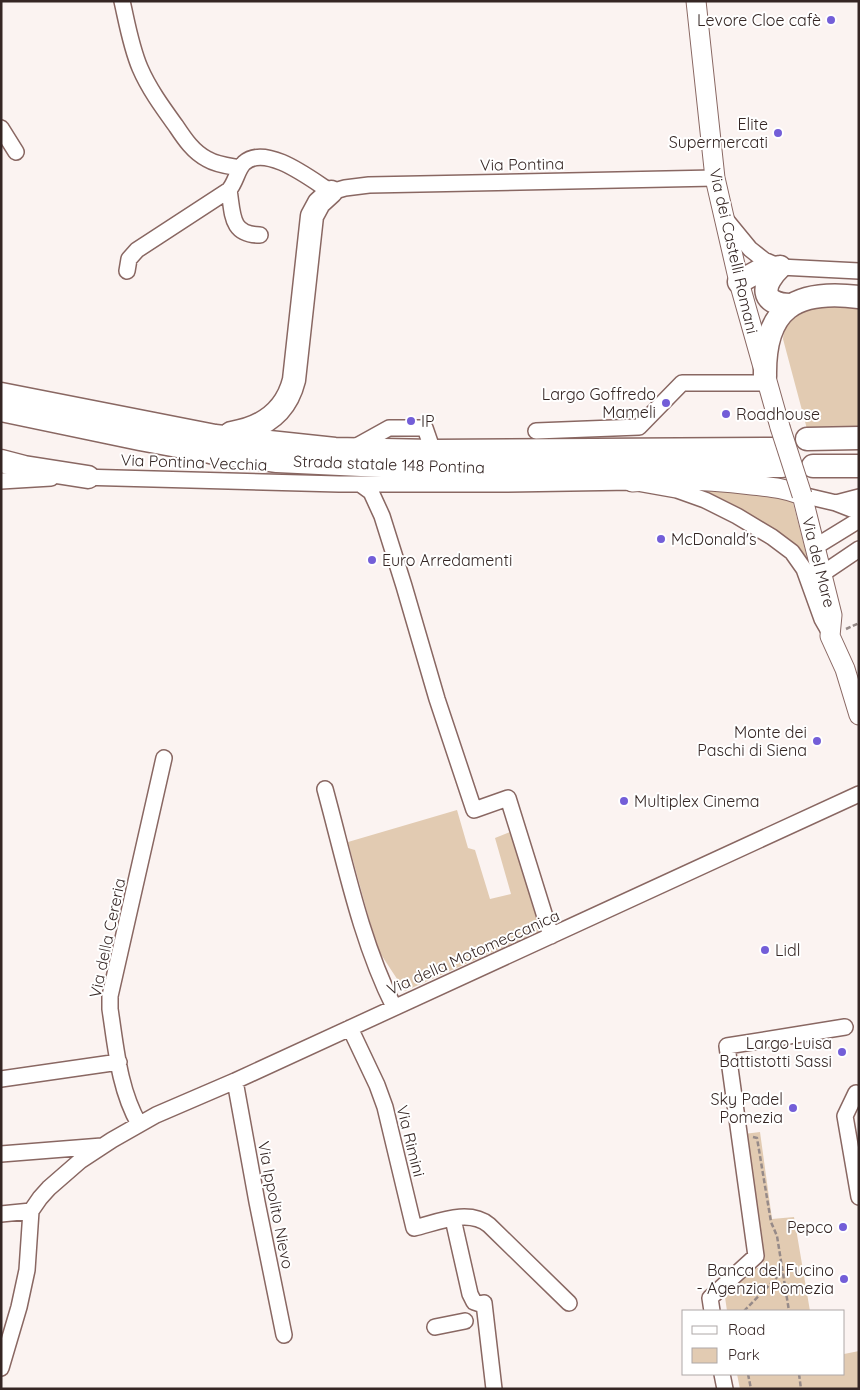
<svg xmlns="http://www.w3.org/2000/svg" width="860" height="1390" font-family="Quicksand,sans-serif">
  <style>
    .green { fill: #e2cbb2 }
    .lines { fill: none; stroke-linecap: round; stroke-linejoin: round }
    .minor-casing { stroke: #896762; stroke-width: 18 }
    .major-casing { stroke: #896762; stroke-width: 21 }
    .highway-casing { stroke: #896762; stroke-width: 25 }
    .path { stroke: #968a88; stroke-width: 2.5; stroke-dasharray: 5 2.5; stroke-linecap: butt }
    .minor { stroke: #fff; stroke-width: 15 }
    .major { stroke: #fff; stroke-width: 19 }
    .highway { stroke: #fff; stroke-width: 22 }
    .major-bridge-casing { stroke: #896762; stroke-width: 21; stroke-linecap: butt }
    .major-bridge { stroke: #fff; stroke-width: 19 }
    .poi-dot { fill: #735ed8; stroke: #fff; stroke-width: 2 }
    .labels { text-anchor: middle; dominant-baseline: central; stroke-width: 4; stroke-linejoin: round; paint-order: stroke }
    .poi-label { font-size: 16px; fill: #352624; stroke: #fff; text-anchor: end }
    .street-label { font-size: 16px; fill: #352624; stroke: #fff }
  </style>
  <rect width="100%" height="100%" fill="#fbf3f1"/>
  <path class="green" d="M 859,302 L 859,429 L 807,429 L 783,339 L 784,330 L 794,309 Z
    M 685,484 L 792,499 L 809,565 Z
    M 457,810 L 468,848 L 475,850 L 490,899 L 511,894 L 495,838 L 510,832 L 513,833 L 542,930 L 405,991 L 380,953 L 369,919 L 348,842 Z
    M 760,1132 L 772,1219 L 794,1217 L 810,1311 L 727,1311 L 725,1297 L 728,1288 L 751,1269 L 764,1267 L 744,1134 Z
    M 859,1351 L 859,1389 L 740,1389 L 737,1374 L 844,1374 L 844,1354 Z"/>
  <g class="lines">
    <g class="minor-casing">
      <path id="minor" d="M 122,1 C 127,23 131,47 140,68 C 149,89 163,108 176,126 C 184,138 193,152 207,159 C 217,165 229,166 240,168
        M 1,128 L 16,152
        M 229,190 C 233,214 230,235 260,235
        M 727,221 L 750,249 L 764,260 L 780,267 L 859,271
        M 127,271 L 129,259 L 137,250 L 229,190 C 236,182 237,170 244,163 C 266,143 312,180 331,192 L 345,188 L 369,185 L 715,178
        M 536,431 L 639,427 L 682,383 L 767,383
        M 353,448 L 389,428 L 425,428 L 433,451
        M 79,477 L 339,484 L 508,484 L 632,482 L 677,490 L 705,500 L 737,516 L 772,537 L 792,552 L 804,569 L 822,619 L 830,633
        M 1,481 L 51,478
        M 360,484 L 371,492 L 382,516 L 404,586 L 437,699 L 474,810 L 508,798 L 551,936
        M 802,495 L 836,503 L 859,512
        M 836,503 L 859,497
        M 815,547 L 859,520
        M 822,574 L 859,549
        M 325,789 C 345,862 360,939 394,1007
        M 350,1028 L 377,1085 L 385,1107 L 414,1228 C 436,1223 468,1208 489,1225 L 569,1303
        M 1,1079 L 119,1062
        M 235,1081 L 257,1202 L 284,1335
        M 856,1093 L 845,1116 L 859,1197
        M 139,1124 C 119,1089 116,1048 110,1009 L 110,996 L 164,758
        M 1,1154 L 102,1146
        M 1,1214 L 31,1211
        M 453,1219 L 470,1294 L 474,1302 L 480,1304 L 484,1303 L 494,1389
        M 712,1311 L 710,1298 L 756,1256 L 727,1046 L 845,1027
        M 435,1327 L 465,1321
        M 1,1368 L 19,1307 L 27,1270 L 31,1211 L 40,1198 L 49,1188 L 80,1161 L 112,1140 L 156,1115 L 235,1081 L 859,794
        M 722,1374 L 725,1389"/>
    </g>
    <g class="major-casing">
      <path id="major" d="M 696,1 L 715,178 L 739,282 L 780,427
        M 632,482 C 671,478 712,480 752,485 C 770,487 785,488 802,495 L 832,615 L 830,636 L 845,669 L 859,715"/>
    </g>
    <g class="highway-casing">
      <path id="highway" d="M 780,267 C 761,285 760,304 790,305
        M 739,282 L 759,271 L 780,267
        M 765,376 C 764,308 795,289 859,297
        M 1,394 L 215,436 L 335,449 L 433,451 L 777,449
        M 1,410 L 140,439 L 210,452 L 277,461 L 403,467 L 782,466
        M 231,433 C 263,428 286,412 294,380 L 312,216 L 319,203 L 331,192
        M 807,439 L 859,438
        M 1,461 L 24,467 L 88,477
        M 813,466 L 859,466"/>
    </g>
    <path class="path" d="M 846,629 L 859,623
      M 753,1137 L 757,1138 L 771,1222 L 777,1236 L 789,1311
      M 744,1311 L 782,1272
      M 748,1374 L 751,1389
      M 799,1374 L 801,1389"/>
    <use href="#minor" class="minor"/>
    <use href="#major" class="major"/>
    <use href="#highway" class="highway"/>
    <g class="major-bridge-casing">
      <path id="major-bridge" d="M 780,427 L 802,495"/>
    </g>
    <use href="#major-bridge" class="major-bridge"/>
  </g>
  <g class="poi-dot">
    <circle cx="831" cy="20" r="5"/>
    <circle cx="778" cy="133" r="5"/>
    <circle cx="666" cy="403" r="5"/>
    <circle cx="726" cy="414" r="5"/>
    <circle cx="411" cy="421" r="5"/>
    <circle cx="661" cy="539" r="5"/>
    <circle cx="372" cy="560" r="5"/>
    <circle cx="817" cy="741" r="5"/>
    <circle cx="624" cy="801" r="5"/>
    <circle cx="765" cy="950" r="5"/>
    <circle cx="842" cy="1052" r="5"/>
    <circle cx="793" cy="1108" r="5"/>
    <circle cx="843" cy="1227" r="5"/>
    <circle cx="844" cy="1279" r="5"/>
  </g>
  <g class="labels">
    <g class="poi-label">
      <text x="821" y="20">Levore Cloe cafè</text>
      <text x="768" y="124">Elite<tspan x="768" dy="18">Supermercati</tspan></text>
      <text x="656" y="394">Largo Goffredo<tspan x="656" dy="18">Mameli</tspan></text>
      <text x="736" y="414" text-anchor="start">Roadhouse</text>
      <text x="421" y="421" text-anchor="start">IP</text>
      <text x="671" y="539" text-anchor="start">McDonald's</text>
      <text x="382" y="560" text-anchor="start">Euro Arredamenti</text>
      <text x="807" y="732">Monte dei<tspan x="807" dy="18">Paschi di Siena</tspan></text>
      <text x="634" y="801" text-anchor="start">Multiplex Cinema</text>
      <text x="775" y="950" text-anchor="start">Lidl</text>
      <text x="832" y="1043">Largo Luisa<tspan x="832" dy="18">Battistotti Sassi</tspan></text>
      <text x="783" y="1099">Sky Padel<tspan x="783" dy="18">Pomezia</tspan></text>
      <text x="833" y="1227">Pepco</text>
      <text x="834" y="1270">Banca del Fucino<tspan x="834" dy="18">- Agenzia Pomezia</tspan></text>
    </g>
    <g class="street-label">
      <text transform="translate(522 164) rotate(-1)">Via Pontina</text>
      <text transform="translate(734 251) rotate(77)">Via dei Castelli Romani</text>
      <text transform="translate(194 462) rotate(2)">Via Pontina Vecchia</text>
      <text transform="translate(389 464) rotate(2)">Strada statale 148 Pontina</text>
      <text transform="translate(819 562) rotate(76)">Via del Mare</text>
      <text transform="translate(107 938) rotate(-78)">Via della Cereria</text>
      <text transform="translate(473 952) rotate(-24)">Via della Motomeccanica</text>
      <text transform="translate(411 1141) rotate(76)">Via Rimini</text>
      <text transform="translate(276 1205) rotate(79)">Via Ippolito Nievo</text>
    </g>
  </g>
  <rect width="860" height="1390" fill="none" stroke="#352624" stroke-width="5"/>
  <rect x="682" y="1310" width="162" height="65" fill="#ffffff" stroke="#aea8a7"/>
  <rect x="692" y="1326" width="25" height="8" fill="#ffffff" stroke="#aea8a7"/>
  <text x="728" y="1335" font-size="15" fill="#352624">Road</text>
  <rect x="692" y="1348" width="25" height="15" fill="#e2cbb2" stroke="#aea8a7"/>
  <text x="728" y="1360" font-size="15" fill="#352624">Park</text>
</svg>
